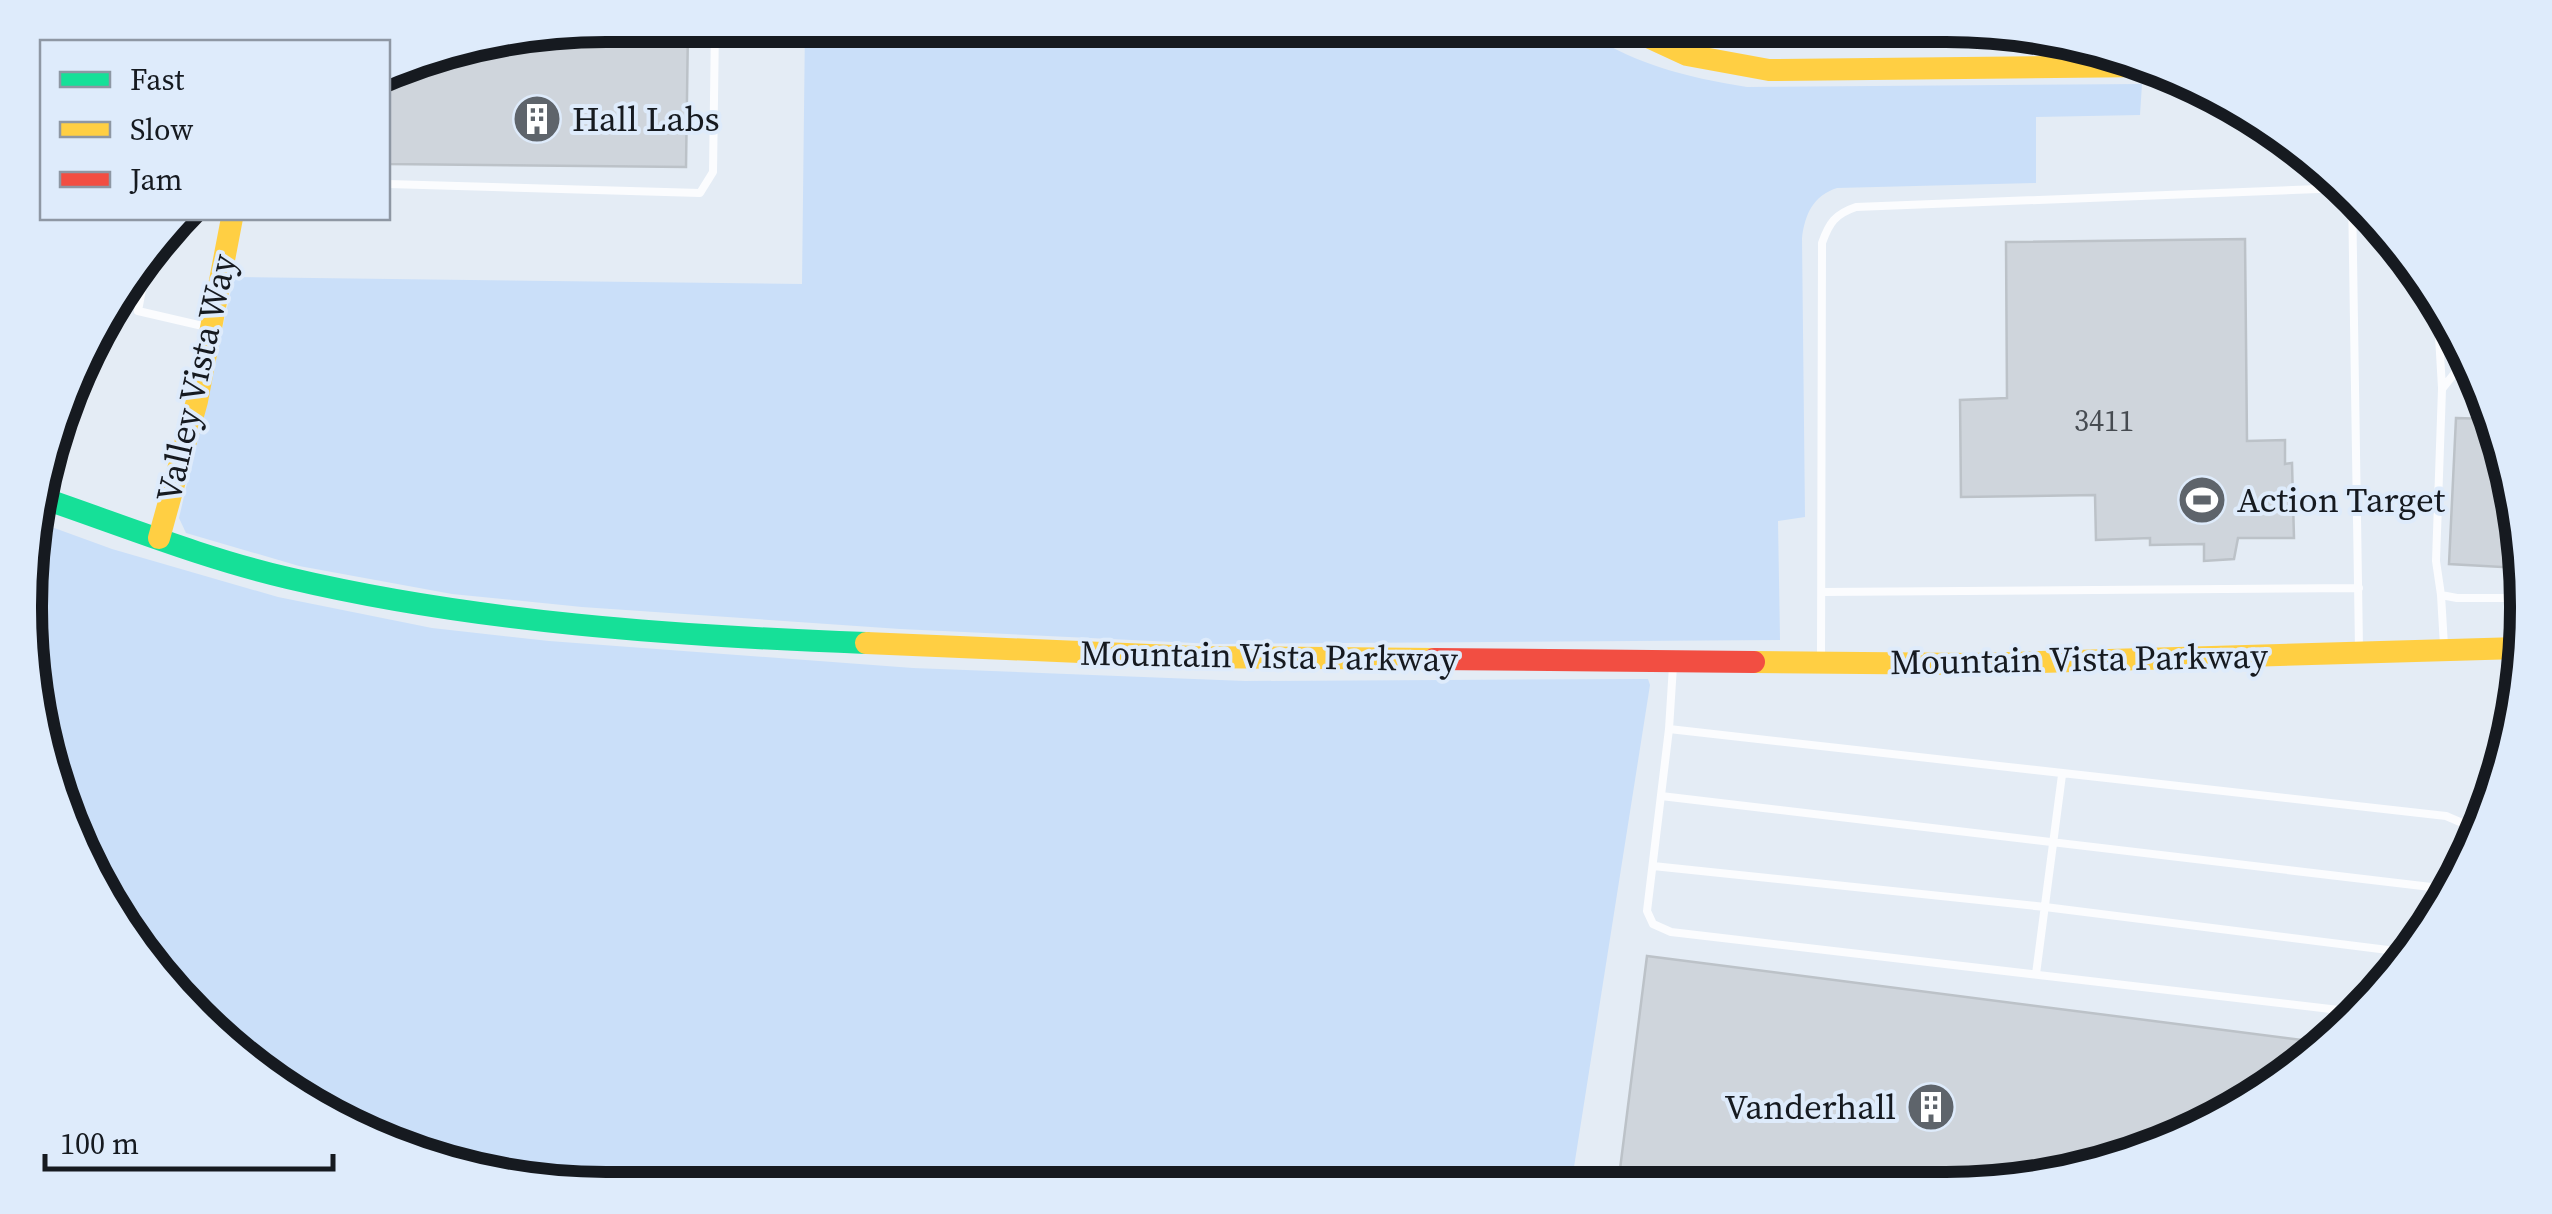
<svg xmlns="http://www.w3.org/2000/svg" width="2552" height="1214" font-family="'Source Serif 4',serif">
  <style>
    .green { fill: #cadff9 }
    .building { fill: #cfd5dc; stroke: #bcc2c8; stroke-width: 2.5 }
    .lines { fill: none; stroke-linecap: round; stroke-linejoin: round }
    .lane { stroke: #fbfcfe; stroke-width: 8 }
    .fast { stroke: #16e098; stroke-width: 22 }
    .slow { stroke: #ffcf43; stroke-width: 22 }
    .jam { stroke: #f24e42; stroke-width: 22 }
    .labels { text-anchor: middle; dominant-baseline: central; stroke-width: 8; stroke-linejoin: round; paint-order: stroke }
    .number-label { font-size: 30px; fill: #464b51 }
    .poi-label { font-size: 35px; fill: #161a20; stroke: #deebfb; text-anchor: start }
    .street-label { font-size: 35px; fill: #161a20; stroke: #deebfb }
    .rim { fill: none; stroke: #161a20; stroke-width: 12 }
  </style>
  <rect width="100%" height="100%" fill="#e4ecf5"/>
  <path class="green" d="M 805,25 L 1575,25 C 1629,63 1684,77 1747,87 L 2142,84 L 2140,115 L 2036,117 L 2036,183 L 1837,188 C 1813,196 1805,214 1802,238 L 1805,517 L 1778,521 L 1780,640 L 1215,644 L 900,629 L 582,607 L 452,594 L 299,566 L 186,533 L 179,518 L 182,505 L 234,277 L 802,284 Z
    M 35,521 L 112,549 L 278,597 L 432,628 L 549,641 L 913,668 L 1245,681 L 1648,679 L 1650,685 L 1571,1186 L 606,1189 L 384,1144 L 196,1019 L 85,865 L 30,682 Z"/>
  <path class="building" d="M 670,25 L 688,27 L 686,167 L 388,164 L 388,73 L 419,56 L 601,26 Z
    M 2245,239 L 2247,441 L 2285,440 L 2285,464 L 2292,463 L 2294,538 L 2238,538 L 2234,559 L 2204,561 L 2204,544 L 2150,545 L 2150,538 L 2096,540 L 2095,495 L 1961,497 L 1960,400 L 2007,398 L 2006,242 Z
    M 2456,418 L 2490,419 L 2519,568 L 2449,564 Z
    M 1647,956 L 2325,1043 L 2299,1069 L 2167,1145 L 2022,1184 L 1618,1185 Z"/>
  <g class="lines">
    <path class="lane" d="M 388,184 L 700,193 L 713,172 L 715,25
      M 2352,192 L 2359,648
      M 146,267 L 138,311 L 207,327
      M 2438,318 L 2442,388
      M 2466,359 L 2442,389 L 2436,561 L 2441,595 L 2457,598 L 2525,598
      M 1822,592 L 2359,588
      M 2441,595 L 2444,646
      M 1821,659 L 1822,243 C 1829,223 1835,214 1856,207 L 2345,188
      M 1673,666 L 1669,729 L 2446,816 L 2467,825 L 2465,861
      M 1669,729 L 1647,911 L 1653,924 L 1671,932 L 2356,1012
      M 1661,796 L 2448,889
      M 2467,825 L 2483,826
      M 1653,866 L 2045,907 L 2412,953
      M 2036,974 L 2062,775"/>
    <path class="fast" d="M 36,496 C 119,524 202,558 288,578 C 474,622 676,636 866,643"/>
    <path class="slow" d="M 1622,25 L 1687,55 L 1769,70 L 2149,66
      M 159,538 L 197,401 L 232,218
      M 866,643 L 1196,657 L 1434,659
      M 1754,662 L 1974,664 L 2519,648"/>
    <path class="jam" d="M 1434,659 L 1754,662"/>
  </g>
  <defs>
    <g id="building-disc" transform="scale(2.5)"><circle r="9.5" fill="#5e646b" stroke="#deebfb"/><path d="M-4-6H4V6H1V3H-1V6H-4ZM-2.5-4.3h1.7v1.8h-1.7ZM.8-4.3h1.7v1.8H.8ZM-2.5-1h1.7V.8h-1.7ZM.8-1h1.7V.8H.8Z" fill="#fff"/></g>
    <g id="stadium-disc" transform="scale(2.5)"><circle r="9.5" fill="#5e646b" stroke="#deebfb"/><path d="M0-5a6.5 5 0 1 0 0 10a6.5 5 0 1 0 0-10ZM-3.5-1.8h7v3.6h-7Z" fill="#fff"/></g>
  </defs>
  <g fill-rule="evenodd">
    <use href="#building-disc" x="537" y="119"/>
    <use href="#stadium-disc" x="2202" y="500"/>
    <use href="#building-disc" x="1931" y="1107"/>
  </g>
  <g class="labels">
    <g class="number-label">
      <text x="2104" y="420">3411</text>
    </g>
    <g class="poi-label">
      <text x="572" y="119">Hall Labs</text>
      <text x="2237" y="500">Action Target</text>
      <text x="1896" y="1107" text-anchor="end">Vanderhall</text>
    </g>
    <g class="street-label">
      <text transform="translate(196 378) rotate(-77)">Valley Vista Way</text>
      <text transform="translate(1269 656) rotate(1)">Mountain Vista Parkway</text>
      <text transform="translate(2079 659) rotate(-1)">Mountain Vista Parkway</text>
    </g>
  </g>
  <path d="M0 0H2552V1214H0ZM606 42H1946A564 564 0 0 1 2510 606V608A564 564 0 0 1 1946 1172H606A564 564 0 0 1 42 608V606A564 564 0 0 1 606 42Z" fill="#deebfb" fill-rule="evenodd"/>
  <path class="rim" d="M606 42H1946A564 564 0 0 1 2510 606V608A564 564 0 0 1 1946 1172H606A564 564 0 0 1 42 608V606A564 564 0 0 1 606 42Z"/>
  <rect x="40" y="40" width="350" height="180" fill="#deebfb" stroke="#8e97a3" stroke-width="2.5"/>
  <rect x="60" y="72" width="50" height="15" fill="#16e098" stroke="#8e97a3" stroke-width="2.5"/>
  <text x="130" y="90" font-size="30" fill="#161a20">Fast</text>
  <rect x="60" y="122" width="50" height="15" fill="#ffcf43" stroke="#8e97a3" stroke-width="2.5"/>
  <text x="130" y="140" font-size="30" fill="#161a20">Slow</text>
  <rect x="60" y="172" width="50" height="15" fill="#f24e42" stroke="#8e97a3" stroke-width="2.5"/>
  <text x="130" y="190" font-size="30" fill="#161a20">Jam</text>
  <path d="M45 1154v15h288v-15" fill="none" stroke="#161a20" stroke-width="5"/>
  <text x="60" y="1154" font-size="30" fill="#161a20" stroke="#deebfb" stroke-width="8" paint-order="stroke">100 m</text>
</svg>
